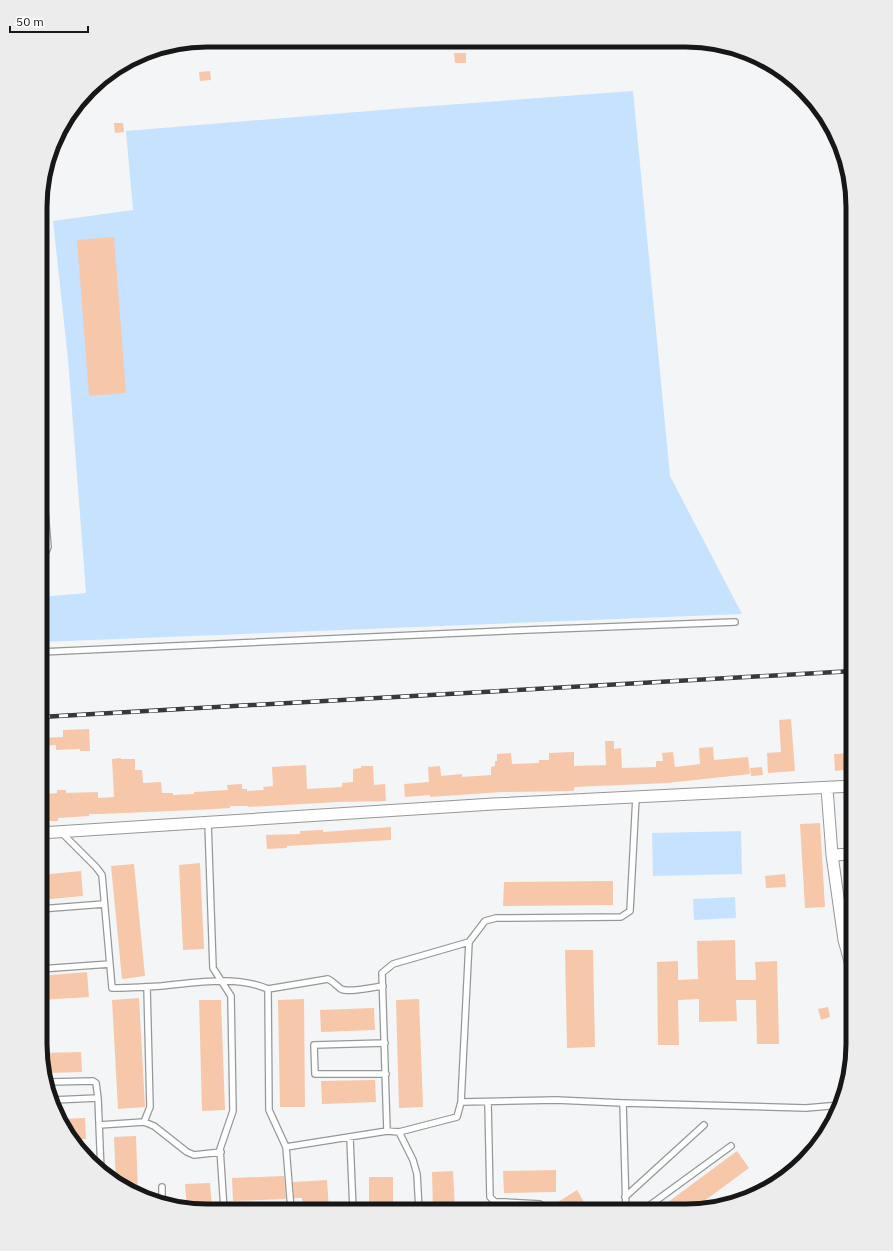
<svg xmlns="http://www.w3.org/2000/svg" width="893" height="1251" font-family="'IBM Plex Sans',sans-serif">
  <style>
    .green { fill: #c7e2ff }
    .building { fill: #f7c7aa }
    .lines { fill: none; stroke-linecap: round; stroke-linejoin: round }
    .service-casing { stroke: #969798; stroke-width: 8 }
    .minor-casing { stroke: #969798; stroke-width: 13 }
    .service { stroke: #fff; stroke-width: 5.5 }
    .minor { stroke: #fff; stroke-width: 11 }
    .rail-casing { stroke: #39393a; stroke-width: 4.5 }
    .rail { stroke: #fff; stroke-width: 3; stroke-dasharray: 9; stroke-linecap: butt }
    .rim { fill: none; stroke: #171718; stroke-width: 5 }
  </style>
  <rect width="100%" height="100%" fill="#f4f5f6"/>
  <path class="green" d="M 633,91 L 670,476 L 742,614 L 41,642 L 41,597 L 86,593 L 68,359 L 53,221 L 133,210 L 126,131 L 405,108 Z
    M 741,831 L 742,874 L 653,876 L 652,833 Z
    M 735,897 L 736,918 L 694,920 L 693,899 Z"/>
  <path class="building" d="M 454,53 L 466,53 L 466,63 L 455,63 Z
    M 210,71 L 211,80 L 200,81 L 199,72 Z
    M 114,123 L 123,123 L 124,132 L 115,133 Z
    M 114,237 L 126,393 L 89,396 L 77,240 Z
    M 791,719 L 795,771 L 768,773 L 767,753 L 781,752 L 779,720 Z
    M 89,729 L 90,751 L 80,751 L 80,749 L 56,750 L 56,745 L 41,746 L 41,738 L 63,737 L 63,730 Z
    M 605,741 L 614,741 L 614,749 L 621,748 L 622,768 L 656,767 L 656,761 L 663,761 L 662,753 L 673,752 L 675,767 L 700,764 L 699,748 L 713,747 L 714,760 L 748,757 L 750,774 L 667,783 L 574,787 L 574,791 L 502,792 L 430,797 L 430,795 L 405,797 L 404,784 L 429,782 L 428,767 L 440,766 L 441,776 L 462,774 L 462,777 L 491,775 L 491,767 L 495,766 L 495,761 L 497,761 L 497,754 L 511,753 L 512,764 L 539,763 L 539,760 L 549,760 L 549,753 L 574,752 L 574,766 L 606,765 Z
    M 853,753 L 853,769 L 835,771 L 834,754 Z
    M 121,758 L 121,759 L 135,759 L 135,770 L 142,770 L 143,783 L 161,782 L 162,793 L 173,793 L 173,795 L 194,794 L 194,792 L 228,790 L 227,785 L 242,784 L 242,789 L 247,789 L 247,791 L 264,790 L 263,787 L 273,786 L 272,767 L 306,765 L 307,789 L 342,787 L 342,783 L 353,782 L 353,769 L 361,768 L 361,766 L 373,766 L 374,785 L 385,784 L 386,801 L 338,802 L 248,807 L 248,806 L 230,806 L 230,808 L 195,810 L 99,814 L 89,814 L 89,816 L 58,818 L 58,821 L 49,821 L 49,819 L 40,819 L 40,802 L 48,801 L 48,794 L 57,793 L 57,790 L 66,790 L 66,793 L 98,792 L 98,798 L 114,797 L 112,759 Z
    M 762,767 L 763,775 L 751,776 L 750,768 Z
    M 845,817 L 853,817 L 853,847 L 845,847 Z
    M 820,823 L 825,907 L 805,908 L 800,824 Z
    M 391,827 L 391,840 L 287,846 L 287,848 L 267,849 L 266,835 L 300,834 L 300,831 L 323,830 L 323,832 Z
    M 200,863 L 204,949 L 183,950 L 179,865 Z
    M 134,864 L 145,976 L 122,979 L 111,866 Z
    M 81,871 L 83,896 L 40,900 L 40,875 Z
    M 785,874 L 786,887 L 766,888 L 765,876 Z
    M 613,881 L 613,905 L 503,906 L 504,882 Z
    M 735,940 L 736,980 L 756,980 L 755,962 L 777,961 L 779,1044 L 757,1044 L 756,1000 L 736,1000 L 737,1021 L 699,1022 L 699,999 L 678,1000 L 679,1045 L 658,1045 L 657,962 L 678,961 L 678,980 L 698,979 L 697,941 Z
    M 565,950 L 593,950 L 595,1047 L 567,1048 Z
    M 87,972 L 89,997 L 40,1000 L 40,976 Z
    M 139,998 L 145,1107 L 118,1109 L 112,1000 Z
    M 304,999 L 305,1107 L 280,1107 L 278,1000 Z
    M 419,999 L 423,1107 L 399,1108 L 396,1000 Z
    M 199,1000 L 221,1000 L 225,1110 L 202,1111 Z
    M 828,1007 L 830,1017 L 821,1020 L 818,1009 Z
    M 374,1008 L 375,1030 L 321,1032 L 320,1010 Z
    M 81,1052 L 82,1072 L 47,1073 L 42,1053 Z
    M 375,1080 L 376,1102 L 322,1104 L 321,1081 Z
    M 85,1118 L 86,1139 L 75,1139 L 58,1119 Z
    M 136,1136 L 138,1195 L 116,1183 L 114,1137 Z
    M 737,1151 L 749,1168 L 692,1210 L 686,1211 L 656,1211 Z
    M 556,1170 L 556,1192 L 504,1193 L 503,1171 Z
    M 453,1171 L 455,1210 L 433,1210 L 432,1172 Z
    M 284,1176 L 286,1199 L 233,1201 L 232,1178 Z
    M 369,1177 L 393,1177 L 393,1210 L 369,1210 Z
    M 327,1180 L 329,1210 L 303,1210 L 302,1198 L 294,1198 L 293,1182 Z
    M 210,1183 L 212,1210 L 187,1210 L 185,1184 Z
    M 577,1190 L 589,1211 L 563,1211 L 558,1202 Z"/>
  <g class="lines">
    <g class="service-casing">
      <path id="service" d="M 41,557 L 45,554 L 48,547 L 41,465
        M 41,652 L 527,630 L 735,622
        M 208,822 L 213,968 L 231,996 L 233,1111 L 220,1149 L 224,1210
        M 61,832 L 96,867 L 102,875 L 112,988 C 128,988 145,987 161,986 C 194,983 236,975 268,989 L 328,979 C 334,982 337,986 341,989 C 348,993 374,987 383,986
        M 40,909 L 104,904
        M 40,969 L 110,964
        M 268,989 L 269,1110 L 286,1147
        M 385,1043 L 314,1045 L 315,1074 L 386,1074
        M 49,1082 L 93,1081 L 96,1083 L 98,1098
        M 53,1100 L 98,1098 L 101,1172
        M 461,1102 L 469,942 L 485,921 L 496,918 L 621,917 L 630,911 L 636,797
        M 488,1102 L 490,1197 L 495,1202 L 505,1202
        M 623,1103 L 626,1211
        M 144,1122 L 150,1107 L 147,987
        M 99,1125 L 144,1122 L 154,1126 L 187,1152 L 194,1155 L 221,1152
        M 387,1131 L 382,973 L 393,964 L 469,942
        M 399,1132 L 413,1160 L 417,1174 L 419,1210
        M 350,1138 L 353,1210
        M 162,1187 L 162,1203
        M 625,1197 L 704,1125
        M 291,1210 L 286,1147 L 387,1131 L 399,1132 L 457,1117 L 461,1102 L 556,1100 L 623,1103 L 806,1108 L 841,1105
        M 506,1210 L 505,1202 L 540,1204 L 546,1211
        M 642,1211 L 731,1146"/>
    </g>
    <g class="minor-casing">
      <path id="minor" d="M 827,788 L 832,855 L 844,940 L 853,972
        M 40,833 L 493,804 L 853,786
        M 832,855 L 853,854"/>
    </g>
    <use href="#service" class="service"/>
    <use href="#minor" class="minor"/>
    <g class="rail-casing">
      <path id="rail" d="M 41,717 L 853,671"/>
    </g>
    <use href="#rail" class="rail"/>
  </g>
  <path d="M0 0H893V1251H0ZM207 47H686A160 160 0 0 1 846 207V1044A160 160 0 0 1 686 1204H207A160 160 0 0 1 47 1044V207A160 160 0 0 1 207 47Z" fill="#ececed" fill-rule="evenodd"/>
  <path class="rim" d="M207 47H686A160 160 0 0 1 846 207V1044A160 160 0 0 1 686 1204H207A160 160 0 0 1 47 1044V207A160 160 0 0 1 207 47Z"/>
  <path d="M10 26v6h78v-6" fill="none" stroke="#171718" stroke-width="2"/>
  <text x="16" y="26" font-size="12" fill="#171718" stroke="#ffffff" stroke-width="3" paint-order="stroke">50 m</text>
</svg>
